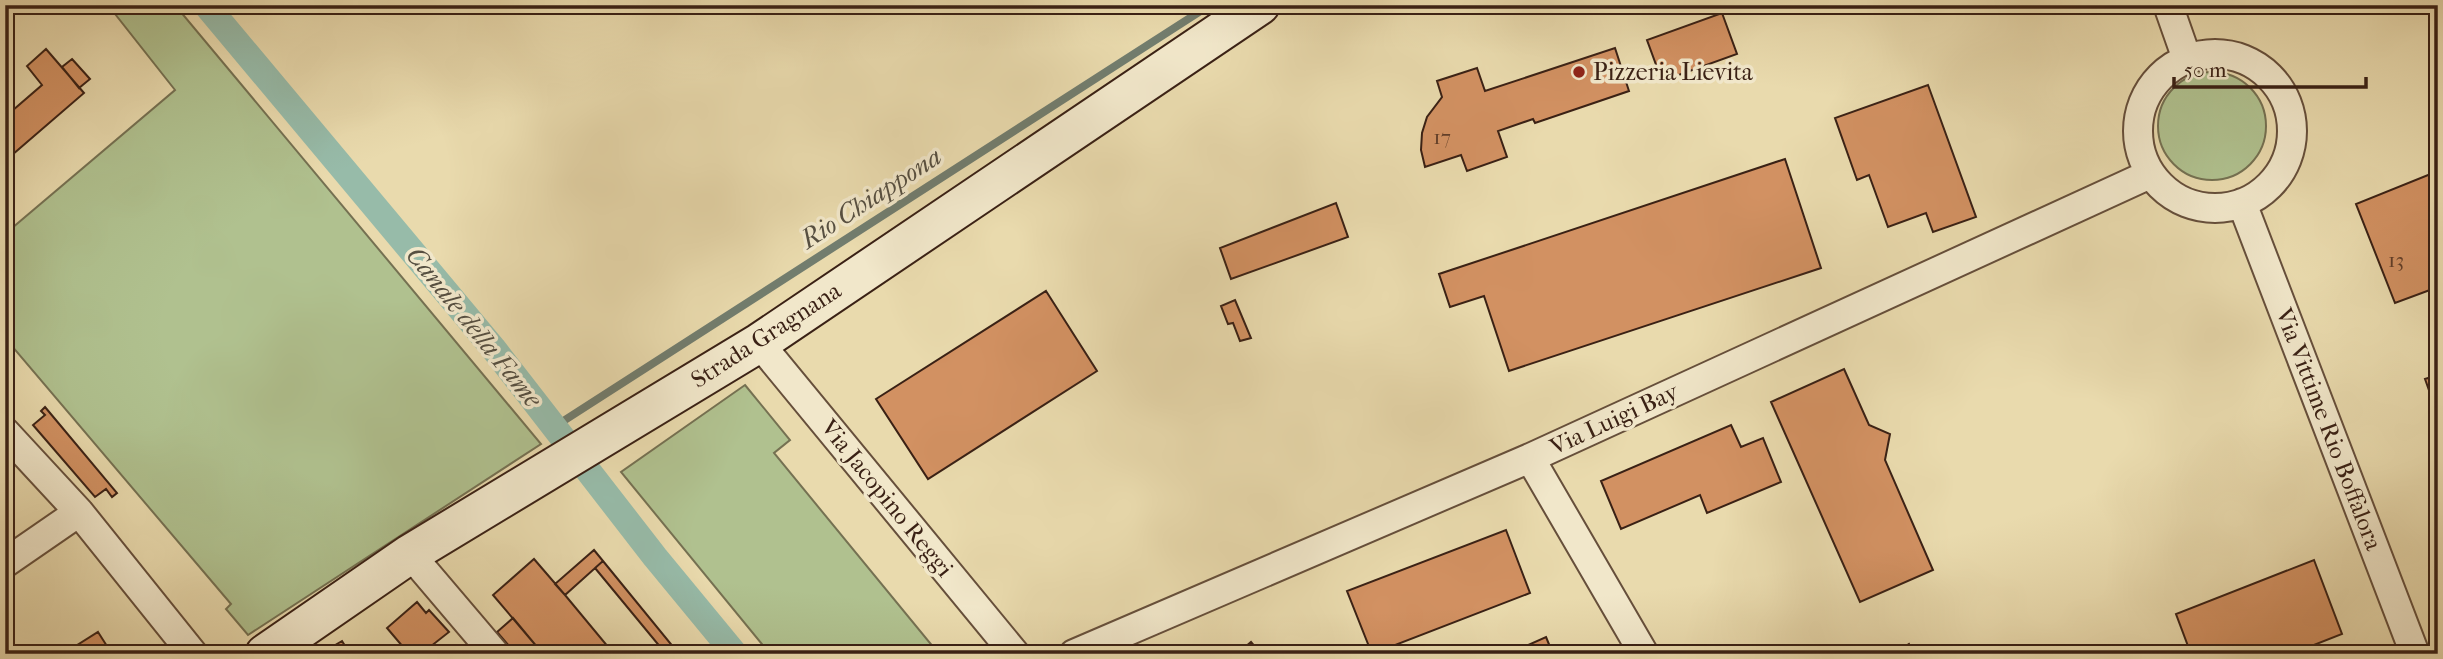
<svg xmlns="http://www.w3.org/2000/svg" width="2443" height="659" font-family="'IM FELL French Canon',serif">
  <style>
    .green { fill: #b0c18f; stroke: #757152; stroke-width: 2 }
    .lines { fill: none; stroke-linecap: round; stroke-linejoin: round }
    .stream { stroke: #727d6e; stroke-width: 8 }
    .canal { stroke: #97bba9; stroke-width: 26 }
    .building { fill: #d29162; stroke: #3a2115; stroke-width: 2 }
    .street-casing { stroke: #664f3b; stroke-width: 32 }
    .secondary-casing { stroke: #3a2115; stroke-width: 42 }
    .street { stroke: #f1e7ca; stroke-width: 28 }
    .secondary { stroke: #f1e7ca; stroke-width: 38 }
    .poi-dot { fill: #8f2418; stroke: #f1e7ca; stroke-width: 2.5 }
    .labels { text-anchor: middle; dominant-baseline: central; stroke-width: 7; stroke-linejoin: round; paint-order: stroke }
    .number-label { font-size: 21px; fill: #603d28 }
    .poi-label { font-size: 24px; fill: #3a2115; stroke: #f1e7ca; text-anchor: start }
    .street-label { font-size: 24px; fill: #3a2115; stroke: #f1e7ca }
    .water-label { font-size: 26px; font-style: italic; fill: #564f41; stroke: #f1e7ca }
  </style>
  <rect width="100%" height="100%" fill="#e9daad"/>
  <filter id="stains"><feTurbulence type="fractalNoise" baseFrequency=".00286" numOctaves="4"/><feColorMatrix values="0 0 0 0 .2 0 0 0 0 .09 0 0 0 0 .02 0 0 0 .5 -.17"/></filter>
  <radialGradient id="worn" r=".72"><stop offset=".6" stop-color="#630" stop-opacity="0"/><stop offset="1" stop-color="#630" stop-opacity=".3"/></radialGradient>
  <path class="green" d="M 108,5 L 175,5 L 541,444 L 248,635 L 226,609 L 231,604 L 5,338 L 5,234 L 175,90 Z
    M2158 126a54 54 0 1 1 108 0a54 54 0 1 1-108 0Z
    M 745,385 L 790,440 L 774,453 L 939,654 L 770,654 L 621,472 Z"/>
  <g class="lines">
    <path class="stream" d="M 554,427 L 1210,5"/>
    <path class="canal" d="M 206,5 L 493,348 L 655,557 L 735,654"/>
  </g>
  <path class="building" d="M 1722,13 L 1737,54 L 1662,81 L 1647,40 Z
    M 1615,48 L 1629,91 L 1535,123 L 1533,119 L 1498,131 L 1507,157 L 1467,171 L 1461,155 L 1425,167 L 1421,150 L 1422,133 L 1427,117 L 1442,97 L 1437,81 L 1477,68 L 1485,91 Z
    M 46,49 L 84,93 L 5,161 L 5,117 L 42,85 L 27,66 Z
    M 72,59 L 90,79 L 79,88 L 62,67 Z
    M 1928,85 L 1976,217 L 1933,232 L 1926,213 L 1888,227 L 1869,175 L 1857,180 L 1835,118 Z
    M 1785,159 L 1821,268 L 1509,371 L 1484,296 L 1450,307 L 1439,274 Z
    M 2438,171 L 2438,287 L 2395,303 L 2356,204 Z
    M 1336,203 L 1348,237 L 1231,279 L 1220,248 Z
    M 1046,291 L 1097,371 L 928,479 L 876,399 Z
    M 1235,300 L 1251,338 L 1240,341 L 1233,323 L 1228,324 L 1221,306 Z
    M 1844,369 L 1869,425 L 1890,434 L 1885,460 L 1933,570 L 1860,602 L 1771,402 Z
    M 2438,375 L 2438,416 L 2425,379 Z
    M 45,407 L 117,493 L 112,497 L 106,489 L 95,497 L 33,425 L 45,415 L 41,411 Z
    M 1731,425 L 1741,447 L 1763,438 L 1781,482 L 1707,513 L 1700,495 L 1621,529 L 1601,481 Z
    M 1506,530 L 1530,593 L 1372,654 L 1347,591 Z
    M 594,550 L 603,561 L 565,595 L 555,584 Z
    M 534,559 L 565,595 L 614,654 L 543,654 L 493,595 Z
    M 2314,560 L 2342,634 L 2291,654 L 2191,654 L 2176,614 Z
    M 603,561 L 679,654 L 666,654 L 595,568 Z
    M 417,602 L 426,613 L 429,610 L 449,632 L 421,654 L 409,654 L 387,628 Z
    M 513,618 L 543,654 L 516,654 L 497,632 Z
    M 98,632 L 112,654 L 63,654 Z
    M 1546,637 L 1553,654 L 1508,654 Z
    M 342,641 L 350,654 L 320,654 Z
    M 1251,642 L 1261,654 L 1237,654 Z
    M 1909,644 L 1915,654 L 1894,654 Z"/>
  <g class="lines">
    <g class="street-casing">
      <path id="street" d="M 2168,5 L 2187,59
        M2138 131a77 77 0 1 1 154 0a77 77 0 1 1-154 0Z
        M 2242,203 L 2415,654
        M 759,343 L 1015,654
        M 5,432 L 79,512 L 193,654
        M 1530,458 L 1644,654
        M 410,554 L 495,654
        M 5,563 L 79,512
        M 1074,654 L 1530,458 L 2150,174"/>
    </g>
    <g class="secondary-casing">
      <path id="secondary" d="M 265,654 L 410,554 L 759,343 L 1260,5"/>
    </g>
    <use href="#street" class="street"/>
    <use href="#secondary" class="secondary"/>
  </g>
  <circle class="poi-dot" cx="1579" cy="72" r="7"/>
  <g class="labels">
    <g class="number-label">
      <text x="1442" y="137">17</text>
      <text x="2396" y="260">13</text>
    </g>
    <g class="poi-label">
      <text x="1593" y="72">Pizzeria Lievita</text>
    </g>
    <g class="street-label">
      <text transform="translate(766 335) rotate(-33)">Strada Gragnana</text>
      <text transform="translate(1614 419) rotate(-25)">Via Luigi Bay</text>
      <text transform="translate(2329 429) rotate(69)">Via Vittime Rio Boffalora</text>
      <text transform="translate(887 498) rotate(51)">Via Jacopino Reggi</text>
    </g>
    <g class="water-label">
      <text transform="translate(871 198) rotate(-33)">Rio Chiappona</text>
      <text transform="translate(474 327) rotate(51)">Canale della Fame</text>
    </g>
  </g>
  <rect width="2443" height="659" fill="none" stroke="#e9daad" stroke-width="28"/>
  <rect x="7" y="7" width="2429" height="645" fill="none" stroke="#3a2115" stroke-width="3.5"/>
  <rect x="14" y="14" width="2415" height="631" fill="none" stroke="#3a2115" stroke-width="2"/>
  <path d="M2174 77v10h192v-10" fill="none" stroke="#3a2115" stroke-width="3.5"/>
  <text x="2184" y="77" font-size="21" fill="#3a2115" stroke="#f1e7ca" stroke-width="5" paint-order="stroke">50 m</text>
  <rect width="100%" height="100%" filter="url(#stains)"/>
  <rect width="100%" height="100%" fill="url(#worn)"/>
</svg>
